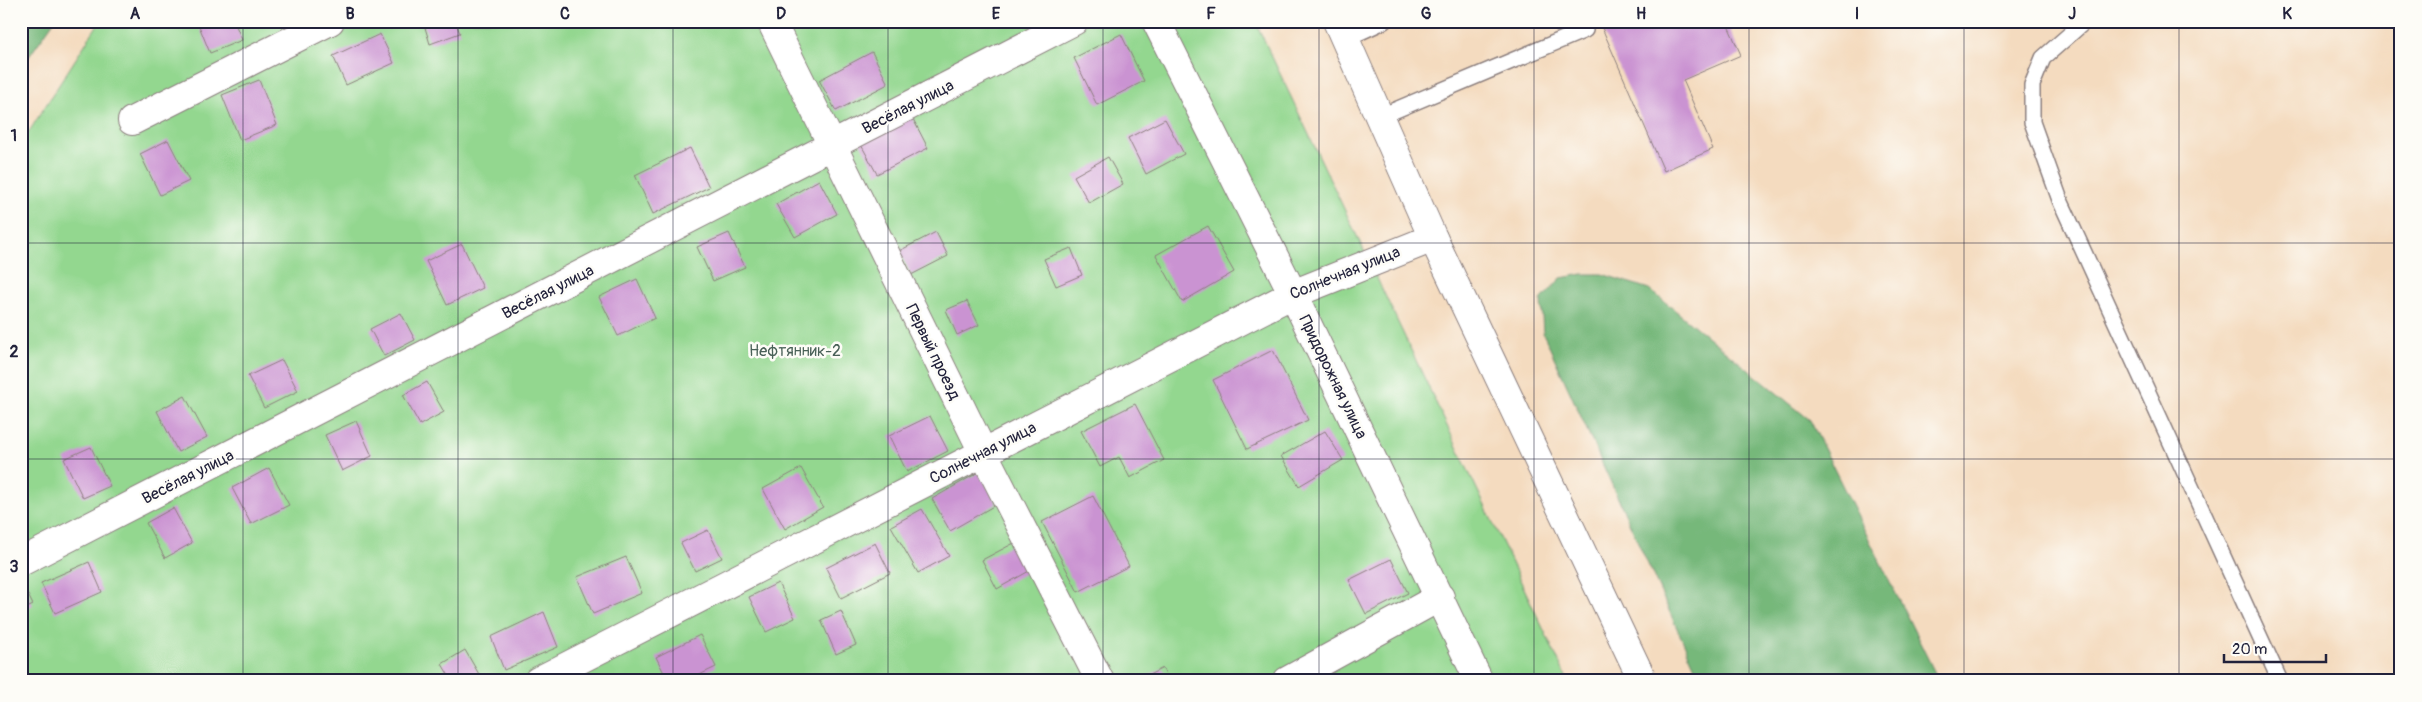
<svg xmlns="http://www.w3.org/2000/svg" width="2422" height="702" font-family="Pangolin,sans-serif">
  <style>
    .green { fill: #93d78f; stroke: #5a7c65 }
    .forest { fill: #76b87a; stroke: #4c6d5a }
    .building { fill: #ca93d2 }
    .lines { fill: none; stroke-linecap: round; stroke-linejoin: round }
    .lane-casing { stroke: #8b7e7d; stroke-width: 18 }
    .street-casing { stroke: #8b7e7d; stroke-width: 30 }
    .secondary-casing { stroke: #8b7e7d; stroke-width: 30 }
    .lane { stroke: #fff; stroke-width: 15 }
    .street { stroke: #fff; stroke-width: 28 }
    .secondary { stroke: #fff; stroke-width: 28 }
    .grid { fill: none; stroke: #22223b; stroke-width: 1; stroke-opacity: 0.55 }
    .labels { text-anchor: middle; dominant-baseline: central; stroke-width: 5; stroke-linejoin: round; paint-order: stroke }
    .street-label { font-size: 16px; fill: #22223b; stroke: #fdfcf7 }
    .park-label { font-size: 16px; fill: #4a6158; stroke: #fdfcf7 }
    .neatline { fill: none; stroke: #22223b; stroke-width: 2 }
    .grid-label { font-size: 16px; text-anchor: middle; font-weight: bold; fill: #22223b }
  </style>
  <rect width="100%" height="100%" fill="#fdfcf7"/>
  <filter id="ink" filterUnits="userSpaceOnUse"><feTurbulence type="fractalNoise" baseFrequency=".02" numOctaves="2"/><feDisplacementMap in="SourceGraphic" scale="10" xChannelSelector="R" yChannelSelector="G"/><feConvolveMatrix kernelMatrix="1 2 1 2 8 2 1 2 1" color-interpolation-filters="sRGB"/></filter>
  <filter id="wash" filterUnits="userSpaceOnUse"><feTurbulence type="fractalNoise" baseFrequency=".0096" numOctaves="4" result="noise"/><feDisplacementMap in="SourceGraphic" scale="20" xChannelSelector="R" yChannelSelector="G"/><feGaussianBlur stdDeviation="1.12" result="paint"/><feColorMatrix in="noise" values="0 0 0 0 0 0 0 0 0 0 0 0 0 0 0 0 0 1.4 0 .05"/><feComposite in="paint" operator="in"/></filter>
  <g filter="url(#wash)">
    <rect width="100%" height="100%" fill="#f4dbbf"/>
    <path class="green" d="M 100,21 L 1255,21 L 1568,681 L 21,681 L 21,144 Z"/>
    <path class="forest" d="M 21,21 L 54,21 L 21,68 Z
      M 1583,274 L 1602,274 L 1649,289 L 1810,420 L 1939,681 L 1701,681 L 1543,333 L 1541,300 L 1561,278 Z"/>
    <g id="blocks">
      <path class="building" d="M 197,21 L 234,21 L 242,40 L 210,53 Z
        M 423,21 L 455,21 L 460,33 L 430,44 Z
        M 1599,21 L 1726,21 L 1741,55 L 1683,80 L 1713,149 L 1664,171 Z
        M 380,34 L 394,63 L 346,85 L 333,56 Z
        M 1121,34 L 1144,81 L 1097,105 L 1074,58 Z
        M 872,52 L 888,84 L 836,111 L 819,80 Z
        M 259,80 L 277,125 L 240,140 L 222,95 Z
        M 911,115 L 928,148 L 877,174 L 859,141 Z
        M 1165,119 L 1184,154 L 1146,174 L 1128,138 Z
        M 168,140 L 189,181 L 160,195 L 140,154 Z
        M 690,148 L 709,187 L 653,214 L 635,175 Z
        M 1108,157 L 1123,184 L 1089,203 L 1074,176 Z
        M 819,180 L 837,214 L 795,237 L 776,204 Z
        M 1208,226 L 1234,272 L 1182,302 L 1156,255 Z
        M 936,232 L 948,256 L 911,275 L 899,251 Z
        M 729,233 L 745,267 L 713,281 L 697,247 Z
        M 462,244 L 483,288 L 447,305 L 426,261 Z
        M 1071,248 L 1082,275 L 1056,286 L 1044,259 Z
        M 637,279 L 655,318 L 618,336 L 599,297 Z
        M 967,301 L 979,325 L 957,335 L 946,310 Z
        M 401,313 L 415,340 L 384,356 L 370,329 Z
        M 1273,350 L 1308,420 L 1247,449 L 1213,380 Z
        M 282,360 L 298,391 L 264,408 L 248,376 Z
        M 427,382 L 444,412 L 420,425 L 403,395 Z
        M 185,396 L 207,437 L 178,452 L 157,411 Z
        M 1135,404 L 1164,460 L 1130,478 L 1119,457 L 1100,467 L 1081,431 Z
        M 930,416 L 948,451 L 907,472 L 889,436 Z
        M 356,421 L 372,456 L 342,471 L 325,435 Z
        M 1325,431 L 1343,460 L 1299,486 L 1281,456 Z
        M 91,447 L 110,486 L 83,498 L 64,459 Z
        M 269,468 L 289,505 L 251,524 L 232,488 Z
        M 801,468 L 823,507 L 785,529 L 763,489 Z
        M 979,472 L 997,504 L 950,531 L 932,499 Z
        M 1093,496 L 1129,566 L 1078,592 L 1042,522 Z
        M 173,508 L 192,543 L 165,558 L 146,523 Z
        M 922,509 L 949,556 L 918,573 L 891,526 Z
        M 708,530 L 722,558 L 695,571 L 681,543 Z
        M 1016,542 L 1031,570 L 997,589 L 982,560 Z
        M 875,543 L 890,573 L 841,598 L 826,568 Z
        M 626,557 L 642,593 L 593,614 L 577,577 Z
        M 1391,559 L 1408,593 L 1366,614 L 1349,580 Z
        M 89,562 L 102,592 L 55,613 L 41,583 Z
        M 21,581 L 33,605 L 21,611 Z
        M 778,583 L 795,618 L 766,632 L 749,597 Z
        M 841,611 L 856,645 L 836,654 L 821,620 Z
        M 544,612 L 558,647 L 504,670 L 491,637 Z
        M 700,635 L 716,667 L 687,681 L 668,681 L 656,657 Z
        M 465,650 L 480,676 L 471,681 L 452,681 L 442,664 Z
        M 1163,668 L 1169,681 L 1137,681 Z"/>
    </g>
  </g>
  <g filter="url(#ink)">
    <use href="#blocks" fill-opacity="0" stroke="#8b7e7d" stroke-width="1"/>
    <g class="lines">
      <g class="lane-casing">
        <path id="lane" d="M 2085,21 L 2043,58 L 2032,85 L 2032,122 L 2060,200 L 2280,681
          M 1345,39 L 1384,21
          M 1379,117 L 1585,30"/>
      </g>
      <g class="street-casing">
        <path id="street" d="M 771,21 L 983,452 L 1100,681
          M 1156,21 L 1293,294 L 1479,681
          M 132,121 L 330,21
          M 21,562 L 1074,21
          M 538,681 L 1293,294 L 1433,238
          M 1287,681 L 1440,597"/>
      </g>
      <g class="secondary-casing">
        <path id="secondary" d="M 1337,21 L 1433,238 L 1643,681"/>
      </g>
      <use href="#lane" class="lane"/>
      <use href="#street" class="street"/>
      <use href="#secondary" class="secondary"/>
    </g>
  </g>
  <path class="grid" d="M 243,21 L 243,681M 458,21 L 458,681M 673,21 L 673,681M 888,21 L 888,681M 1103,21 L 1103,681M 1319,21 L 1319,681M 1534,21 L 1534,681M 1749,21 L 1749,681M 1964,21 L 1964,681M 2179,21 L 2179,681M 21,243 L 2401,243M 21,459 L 2401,459"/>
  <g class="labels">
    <g class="street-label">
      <text transform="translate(908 107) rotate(-27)">Весёлая улица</text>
      <text transform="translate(1345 273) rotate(-22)">Солнечная улица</text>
      <text transform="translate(548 292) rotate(-27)">Весёлая улица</text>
      <text transform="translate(933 352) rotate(64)">Первый проезд</text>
      <text transform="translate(1333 377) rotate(64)">Придорожная улица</text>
      <text transform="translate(983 453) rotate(-27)">Солнечная улица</text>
      <text transform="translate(188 477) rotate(-27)">Весёлая улица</text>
    </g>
    <g class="park-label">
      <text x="795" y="351">Нефтянник-2</text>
    </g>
  </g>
  <rect width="2422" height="702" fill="none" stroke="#fdfcf7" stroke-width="55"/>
  <path d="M2224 654v8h102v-8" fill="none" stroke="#22223b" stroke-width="2.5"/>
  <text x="2232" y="654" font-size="15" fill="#22223b" stroke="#fdfcf7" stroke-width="4" paint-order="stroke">20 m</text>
  <rect x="28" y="28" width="2366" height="646" class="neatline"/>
  <g class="grid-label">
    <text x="135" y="19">A</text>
    <text x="350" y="19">B</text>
    <text x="565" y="19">C</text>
    <text x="781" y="19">D</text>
    <text x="996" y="19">E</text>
    <text x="1211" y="19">F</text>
    <text x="1426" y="19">G</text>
    <text x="1641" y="19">H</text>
    <text x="1857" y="19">I</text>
    <text x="2072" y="19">J</text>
    <text x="2287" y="19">K</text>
    <text x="14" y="141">1</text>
    <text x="14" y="357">2</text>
    <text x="14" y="572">3</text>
  </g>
</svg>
